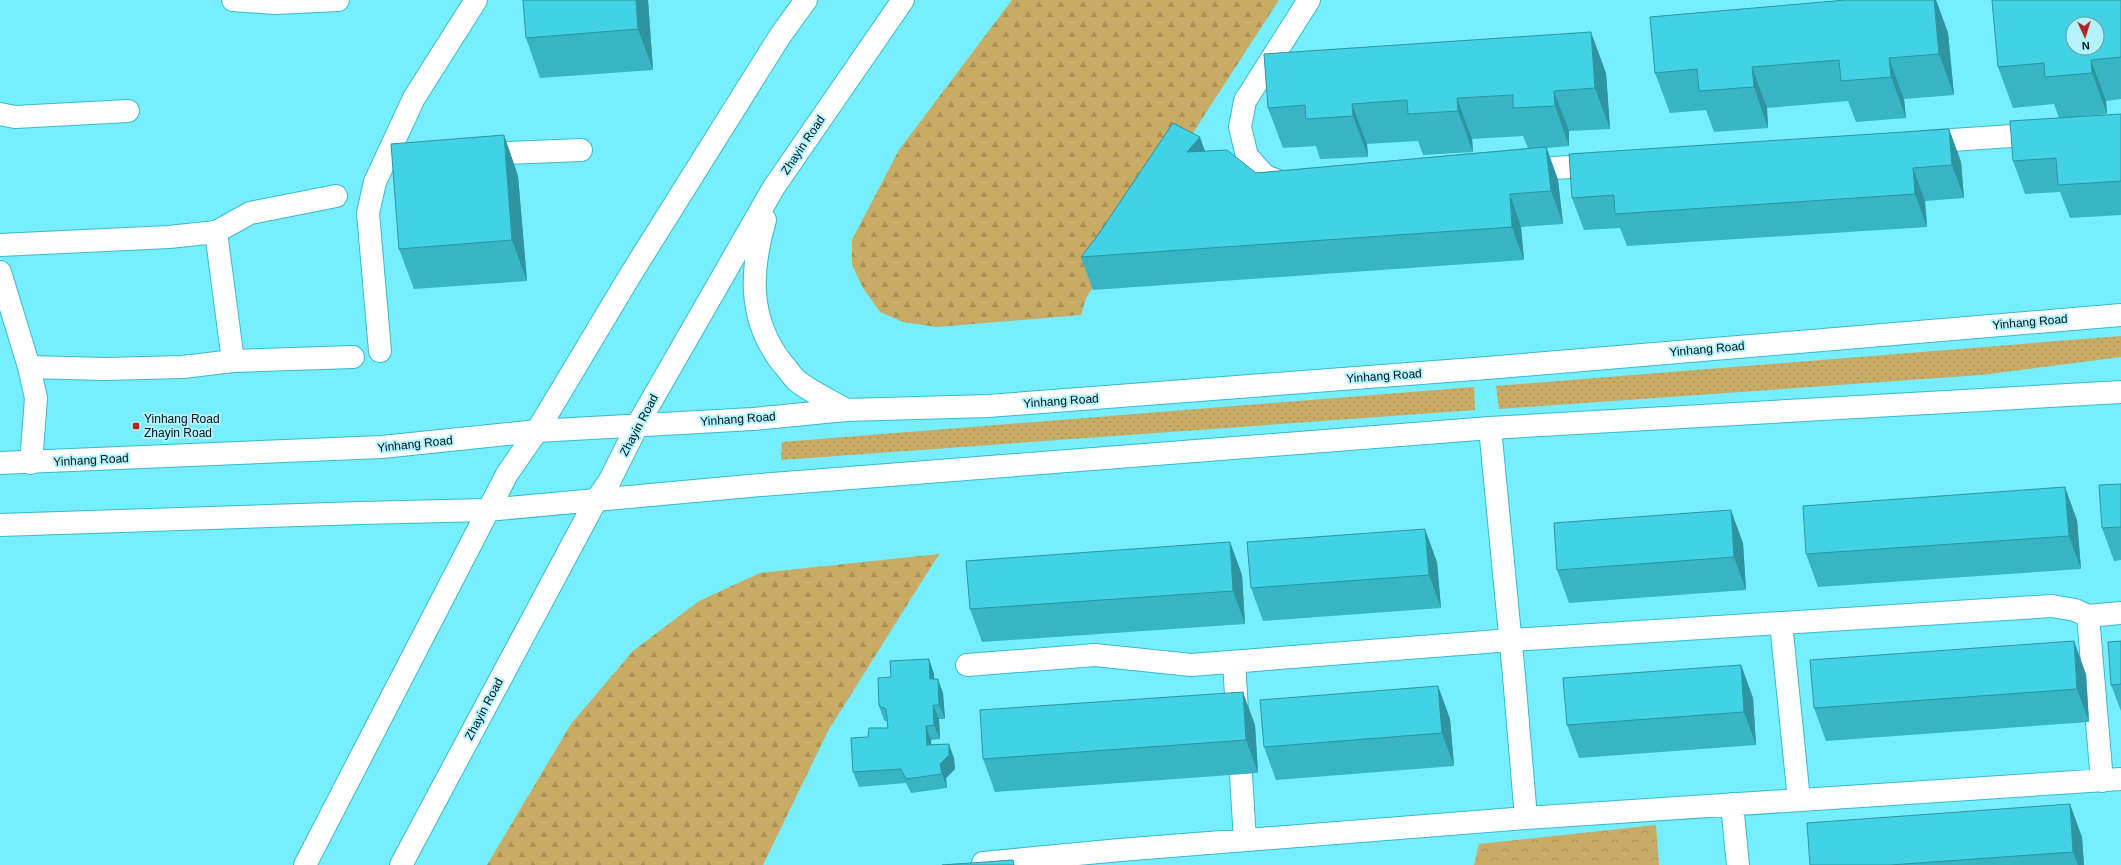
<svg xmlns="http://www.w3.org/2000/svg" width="2121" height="865" font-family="Helvetica,sans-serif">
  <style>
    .grass { fill: url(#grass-dots) }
    .forest { fill: url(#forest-firs) }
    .park { fill: url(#park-crowns) }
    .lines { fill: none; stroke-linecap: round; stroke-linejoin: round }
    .minor-casing { stroke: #3bbaca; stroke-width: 24 }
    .major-casing { stroke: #3bbaca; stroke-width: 24 }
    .minor { stroke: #fff; stroke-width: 22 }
    .major { stroke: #fff; stroke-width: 22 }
    .wall { fill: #38b5c5 }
    .shaded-wall { fill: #2e94a0 }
    .building { fill: #41d3e5; stroke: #2e94a0; fill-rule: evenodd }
    .poi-dot { fill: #b52522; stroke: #b3f3fd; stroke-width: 1.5 }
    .labels { text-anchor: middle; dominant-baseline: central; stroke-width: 4; stroke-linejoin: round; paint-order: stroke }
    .street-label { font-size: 12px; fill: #001316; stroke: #b3f3fd }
    .poi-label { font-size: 12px; fill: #001316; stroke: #b3f3fd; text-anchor: start }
  </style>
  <defs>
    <pattern id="grass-dots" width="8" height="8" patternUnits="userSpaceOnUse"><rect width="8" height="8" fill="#c8ab65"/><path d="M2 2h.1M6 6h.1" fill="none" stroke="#aa9257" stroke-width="1.8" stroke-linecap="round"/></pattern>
    <pattern id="forest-firs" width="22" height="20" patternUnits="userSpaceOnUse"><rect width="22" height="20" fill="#c8ab65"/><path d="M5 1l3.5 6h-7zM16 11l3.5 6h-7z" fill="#aa9257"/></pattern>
    <pattern id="park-crowns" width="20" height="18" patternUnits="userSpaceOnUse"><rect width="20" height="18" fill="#c8ab65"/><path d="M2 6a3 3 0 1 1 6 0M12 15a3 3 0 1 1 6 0" fill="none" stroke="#aa9257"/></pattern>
  </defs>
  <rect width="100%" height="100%" fill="#76eefe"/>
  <path class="grass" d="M 2121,336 L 2121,357 L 1981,375 L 1499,409 L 1496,386 Z
    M 1474,387 L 1475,410 L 781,460 L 782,442 Z"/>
  <path class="forest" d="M 1012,0 L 1279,0 L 1086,298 L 1081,315 L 937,327 L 903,322 L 880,312 L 863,288 L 852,265 L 852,240 L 899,150 Z
    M 939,554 L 828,731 L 763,865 L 487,865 L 571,724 L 633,651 L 699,601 L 760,573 Z"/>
  <path class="park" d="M 1656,825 L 1659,865 L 1474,865 L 1479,844 Z"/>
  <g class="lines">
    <g class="minor-casing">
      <path id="minor" d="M 233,0 L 276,3 L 338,0
        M 0,114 L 15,117 L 128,111
        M 1923,142 L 2041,134
        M 480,154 L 581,150
        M 1524,170 L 1600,165
        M 1289,185 L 1265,176 L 1247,156 L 1240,127 L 1245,101 L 1309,0
        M 216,232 L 233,361
        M 0,245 L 169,237 L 216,232 L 250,213 L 336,196
        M 0,272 L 29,367 L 36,398 L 31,463
        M 380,351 L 368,213 L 375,182 L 414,98 L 476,0
        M 29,367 L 105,369 L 183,367 L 233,361 L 353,357
        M 1490,428 L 1514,676 L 1526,818
        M 2088,616 L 2102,781
        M 1781,623 L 1799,800
        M 1234,662 L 1245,840
        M 967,665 L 1095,655 L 1191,665 L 1511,640 L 2052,606 L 2075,610 L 2088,616 L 2121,613
        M 1732,804 L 1738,865
        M 983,863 L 1120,850 L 1526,818 L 2121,779"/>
    </g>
    <g class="major-casing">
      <path id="major" d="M 765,220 C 750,271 748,319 782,363 C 787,368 791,375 796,380 C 809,391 831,401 846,410
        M 0,463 L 382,447 L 537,431 L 753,419 L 846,410 L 988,406 L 1487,368 L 2121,315
        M 0,525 L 360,513 L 487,510 L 760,485 L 1490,428 L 2121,392
        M 305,865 L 507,474 L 537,431 L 631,274 L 780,36 L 806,0
        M 401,865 L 595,502 L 610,480 L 638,424 L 774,187 L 903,0"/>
    </g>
    <use href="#minor" class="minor"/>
    <use href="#major" class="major"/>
  </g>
  <path class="wall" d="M 523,0 L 648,0 L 653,70 L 540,78 L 526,38 Z
    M 1846,0 L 1936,0 L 1948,33 L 1954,95 L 1904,99 L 1906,118 L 1856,122 L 1848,101 L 1767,108 L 1768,128 L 1714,132 L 1706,110 L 1670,113 L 1655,73 Z
    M 2121,0 L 2121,99 L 2106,101 L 2107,114 L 2072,117 L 2121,114 L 2121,215 L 2070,218 L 2060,192 L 2025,194 L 2013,161 L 2059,118 L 2054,104 L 2013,108 L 1998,67 Z
    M 1606,73 L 1610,129 L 1569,131 L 1569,146 L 1547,148 L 1558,180 L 1563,224 L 1521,227 L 1524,260 L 1093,290 L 1081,257 L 1205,151 L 1256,173 L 1528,148 L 1523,136 L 1472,139 L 1473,152 L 1423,155 L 1418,141 L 1367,144 L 1368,157 L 1320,159 L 1316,146 L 1283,148 L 1268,108 Z
    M 1949,129 L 1961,162 L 1964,198 L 1925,201 L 1927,227 L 1627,246 L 1620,228 L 1584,230 L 1572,198 Z
    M 504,135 L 518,176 L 527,281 L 414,289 L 399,249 Z
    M 2121,484 L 2121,560 L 2114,561 L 2102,528 Z
    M 2077,520 L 2081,569 L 1818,587 L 1806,554 Z
    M 1230,542 L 1242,575 L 1245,624 L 982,642 L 970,609 Z
    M 1743,543 L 1746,590 L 1569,603 L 1557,570 Z
    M 1437,562 L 1441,608 L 1263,621 L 1251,588 Z
    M 2121,641 L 2121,711 L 2111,685 Z
    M 929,659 L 934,674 L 934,679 L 943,693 L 945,719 L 939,719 L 940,739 L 931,740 L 931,744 L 954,758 L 955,769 L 946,778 L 947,788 L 911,793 L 906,783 L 859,787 L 853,772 L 868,737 L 888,728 L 887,722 L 884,720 L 879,706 L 891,677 Z
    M 1741,665 L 1753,698 L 1756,745 L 1579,758 L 1567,725 Z
    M 2086,674 L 2089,722 L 1826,741 L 1814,708 Z
    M 1438,686 L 1450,719 L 1454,766 L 1276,780 L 1264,747 Z
    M 1255,725 L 1258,773 L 995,792 L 983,759 Z
    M 2082,837 L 2084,865 L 1810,865 Z"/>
  <path class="shaded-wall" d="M 636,0 L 648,0 L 653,70 L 638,29 Z
    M 1934,0 L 1936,0 L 1948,33 L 1954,95 L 1939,54 Z
    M 1591,32 L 1606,73 L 1610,129 L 1595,88 Z
    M 1889,58 L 1904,99 L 1906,118 L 1891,77 Z
    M 2091,60 L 2106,101 L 2107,114 L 2092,73 Z
    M 1752,67 L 1767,108 L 1768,128 L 1754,87 Z
    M 1554,91 L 1569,131 L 1569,146 L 1555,106 Z
    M 1457,98 L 1472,139 L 1473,152 L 1458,111 Z
    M 1352,104 L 1367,144 L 1368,157 L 1353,116 Z
    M 1949,129 L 1961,162 L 1964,198 L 1952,165 Z
    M 504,135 L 518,176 L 527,281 L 512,240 Z
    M 1200,137 L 1212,170 L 1187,152 Z
    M 1546,147 L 1558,180 L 1563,224 L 1551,191 Z
    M 1913,168 L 1925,201 L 1927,227 L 1915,194 Z
    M 1510,194 L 1521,227 L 1524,260 L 1512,227 Z
    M 2065,487 L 2077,520 L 2081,569 L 2069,536 Z
    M 1731,510 L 1743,543 L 1746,590 L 1734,557 Z
    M 1425,529 L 1437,562 L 1441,608 L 1429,575 Z
    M 1230,542 L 1242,575 L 1245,624 L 1233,591 Z
    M 2074,641 L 2086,674 L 2089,722 L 2077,689 Z
    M 929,659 L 934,674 L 935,694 L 930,679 Z
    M 1741,665 L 1753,698 L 1756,745 L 1744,712 Z
    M 938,679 L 943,693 L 945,719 L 939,705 Z
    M 1438,686 L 1450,719 L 1454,766 L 1442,733 Z
    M 1243,692 L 1255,725 L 1258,773 L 1246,740 Z
    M 933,705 L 939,719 L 940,739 L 934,725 Z
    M 926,726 L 931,740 L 932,759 L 927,745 Z
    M 949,744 L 954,758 L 955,769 L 946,778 L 947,788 L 942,774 L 940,764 Z
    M 2070,804 L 2082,837 L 2084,865 L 2078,865 L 2073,852 Z"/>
  <path class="building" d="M 523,0 L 636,0 L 638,29 L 526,38 Z
    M 1846,0 L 1934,0 L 1939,54 L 1889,58 L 1891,77 L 1841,81 L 1839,60 L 1752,67 L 1754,87 L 1699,91 L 1697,69 L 1655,73 L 1650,17 Z
    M 1992,0 L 2121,0 L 2121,57 L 2091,60 L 2092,73 L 2045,77 L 2044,63 L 1998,67 ZM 2073,24 L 2097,24 L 2097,48 L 2073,48 Z
    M 1591,32 L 1595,88 L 1554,91 L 1555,106 L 1513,108 L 1513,95 L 1457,98 L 1458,111 L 1408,114 L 1407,100 L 1352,104 L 1353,116 L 1306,119 L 1305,105 L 1268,108 L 1264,54 Z
    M 2121,114 L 2121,181 L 2058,185 L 2056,158 L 2013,161 L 2010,121 Z
    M 1173,123 L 1200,137 L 1187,152 L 1227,150 L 1256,173 L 1546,147 L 1551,191 L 1510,194 L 1512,227 L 1081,257 L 1098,235 Z
    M 1949,129 L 1952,165 L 1913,168 L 1915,194 L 1615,214 L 1614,195 L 1572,198 L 1569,154 Z
    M 504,135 L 512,240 L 399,249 L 391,144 Z
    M 2121,484 L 2121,527 L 2102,528 L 2099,485 Z
    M 2065,487 L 2069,536 L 1806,554 L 1803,506 Z
    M 1731,510 L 1734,557 L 1557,570 L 1554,523 Z
    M 1425,529 L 1429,575 L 1251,588 L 1247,542 Z
    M 1230,542 L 1233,591 L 970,609 L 966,561 Z
    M 2074,641 L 2077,689 L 1814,708 L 1810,660 Z
    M 2121,641 L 2121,684 L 2111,685 L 2108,642 Z
    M 929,659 L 930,679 L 938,679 L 939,705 L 933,705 L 934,725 L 926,726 L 927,745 L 949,744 L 949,755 L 940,764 L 942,774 L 906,779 L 901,769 L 853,772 L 851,738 L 868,737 L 869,728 L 888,728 L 886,709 L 879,706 L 878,678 L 891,677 L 890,661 Z
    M 1741,665 L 1744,712 L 1567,725 L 1563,678 Z
    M 1438,686 L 1442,733 L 1264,747 L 1260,700 Z
    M 1243,692 L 1246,740 L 983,759 L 980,710 Z
    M 2070,804 L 2073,852 L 1890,865 L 1810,865 L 1807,823 Z
    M 1013,860 L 1014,865 L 942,865 Z"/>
  <rect class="poi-dot" x="132" y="422" width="8" height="8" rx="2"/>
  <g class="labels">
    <g class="street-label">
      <text transform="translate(803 145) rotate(-56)">Zhayin Road</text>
      <text transform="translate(2030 322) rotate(-5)">Yinhang Road</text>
      <text transform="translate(1707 349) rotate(-5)">Yinhang Road</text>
      <text transform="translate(1384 376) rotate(-4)">Yinhang Road</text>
      <text transform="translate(1061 401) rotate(-4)">Yinhang Road</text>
      <text transform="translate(738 419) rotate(-4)">Yinhang Road</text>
      <text transform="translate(639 425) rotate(-62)">Zhayin Road</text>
      <text transform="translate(415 444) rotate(-6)">Yinhang Road</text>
      <text transform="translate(91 460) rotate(-3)">Yinhang Road</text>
      <text transform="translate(484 709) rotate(-62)">Zhayin Road</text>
    </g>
    <g class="poi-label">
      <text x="144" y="419">Yinhang Road<tspan x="144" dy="14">Zhayin Road</tspan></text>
    </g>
  </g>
  <g transform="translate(2085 36) rotate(176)"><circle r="19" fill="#b3f3fd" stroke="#6b99a1"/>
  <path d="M0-3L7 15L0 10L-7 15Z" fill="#b52522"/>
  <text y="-6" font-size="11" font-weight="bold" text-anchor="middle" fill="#001316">N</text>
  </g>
</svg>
